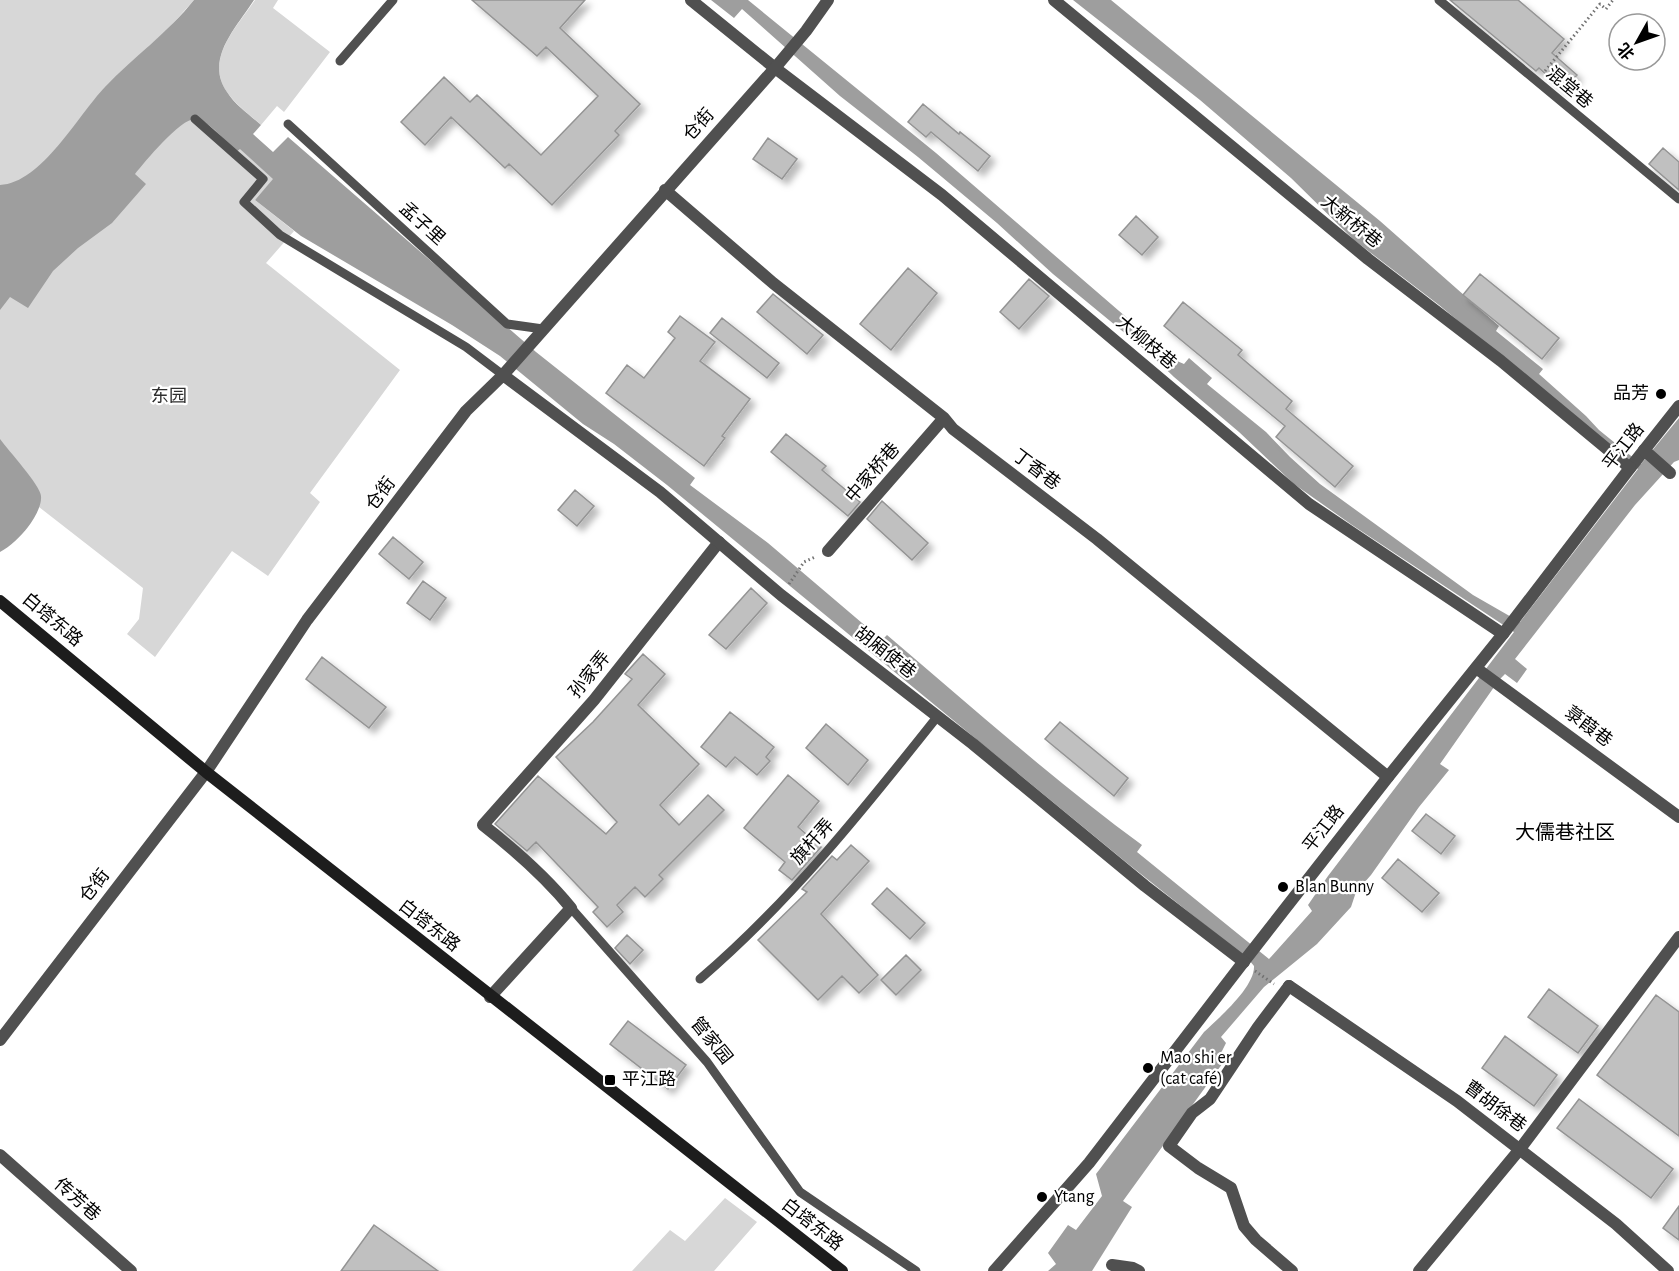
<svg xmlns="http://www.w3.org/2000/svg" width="1679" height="1271" font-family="'Alegreya Sans','Noto Sans SC',sans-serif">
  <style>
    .green { fill: #d7d7d7 }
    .water { fill: #9e9e9e }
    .building { fill: #c0c0c0; stroke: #949494; stroke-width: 1.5; filter: url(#shadow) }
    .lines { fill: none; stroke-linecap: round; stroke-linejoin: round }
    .path { stroke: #727272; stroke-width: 3; stroke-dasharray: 1.5 3; stroke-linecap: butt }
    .service { stroke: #505050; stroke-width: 9 }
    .pedestrian { stroke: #505050; stroke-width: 12 }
    .minor { stroke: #505050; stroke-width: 12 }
    .tertiary { stroke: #505050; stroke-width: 12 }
    .secondary { stroke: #1d1d1d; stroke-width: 12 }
    .poi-dot { fill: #000; stroke: #fff; stroke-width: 2 }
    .labels { text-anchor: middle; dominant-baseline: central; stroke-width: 4.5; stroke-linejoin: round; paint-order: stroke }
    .street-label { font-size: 18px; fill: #000; stroke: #fff }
    .poi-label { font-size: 18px; fill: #000; stroke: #fff; text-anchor: start }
    .park-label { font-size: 18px; fill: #2e2e2e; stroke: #fff }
    .neighbourhood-label { font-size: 20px; fill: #000; stroke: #fff }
  </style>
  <defs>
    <filter id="shadow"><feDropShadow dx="5.5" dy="5.5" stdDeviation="3" flood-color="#0004"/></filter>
  </defs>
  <rect width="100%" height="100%" fill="#fff"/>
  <path class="green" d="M 0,0 L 194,0 L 168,29 L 148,47 L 206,122 L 236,151 L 240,148 L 274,179 L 255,200 L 294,231 L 266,263 L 400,370 L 310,493 L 320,502 L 268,576 L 232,551 L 155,657 L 127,634 L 139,619 L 143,588 L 39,507 L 0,508 Z
    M 255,0 L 278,0 L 273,8 L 330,52 L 284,112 L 277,106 L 261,125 C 250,115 235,104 227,92 C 204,59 237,27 255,0 Z
    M 725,1198 L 757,1222 L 714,1271 L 632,1271 L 670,1230 L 685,1241 Z"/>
  <path class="water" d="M 194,0 L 254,0 C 237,27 204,59 227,92 C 235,105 250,115 261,125 L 253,134 L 273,152 L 288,137 L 536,352 L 695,478 L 690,485 L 768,543 L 882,640 L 887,635 C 971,706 1053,780 1142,845 L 1137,852 L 1269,959 L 1312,911 L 1308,905 L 1328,876 L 1514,632 L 1352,525 L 1294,484 L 1239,432 L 1174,377 L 1149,353 L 1053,274 L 997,223 L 918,157 L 840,96 L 742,9 L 734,18 L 711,0 L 748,0 L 936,153 L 1177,361 L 1184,364 L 1189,358 L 1212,378 L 1207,384 L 1266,432 L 1290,457 L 1320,484 L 1473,595 L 1520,622 L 1638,469 L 1439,305 L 1354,240 L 1291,178 L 1200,100 L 1073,0 L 1111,0 L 1380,221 L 1499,326 L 1496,331 L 1543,369 L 1539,374 L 1586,416 L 1599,430 L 1641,464 L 1679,418 L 1679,460 L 1674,462 L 1635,505 L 1515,659 L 1527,669 L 1517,683 L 1505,674 L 1499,680 L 1440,764 L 1449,770 L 1419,807 L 1371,875 L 1356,892 L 1351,907 L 1317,944 L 1264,987 L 1221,1037 L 1226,1043 L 1220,1055 L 1225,1060 L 1123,1201 L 1132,1207 L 1092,1271 L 1048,1271 L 1056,1264 L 1048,1253 L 1068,1225 L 1076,1230 L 1102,1196 L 1096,1174 L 1204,1032 C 1219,1018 1255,987 1254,966 L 1249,960 L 1127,863 L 667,485 L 614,444 L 583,424 L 500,356 L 452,325 L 301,236 L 255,200 L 273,179 L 240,149 L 236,152 C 227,143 209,121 197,119 C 182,116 145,162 135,174 L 146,184 L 112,223 L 78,248 L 53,271 L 28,308 L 10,297 L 0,310 L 0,185 C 42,183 78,115 105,87 C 133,57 168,33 194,0 Z
    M 0,439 C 8,450 41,486 41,496 C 42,506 34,519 28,527 C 21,536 10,547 0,552 Z"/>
  <path class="building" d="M 472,0 L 585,0 L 560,28 L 640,104 L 615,131 L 619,135 L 552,205 L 509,164 L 505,168 L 451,117 L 425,145 L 401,122 L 444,77 L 470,102 L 477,95 L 541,155 L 598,96 L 546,47 L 537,56 Z
    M 1450,0 L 1518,0 L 1564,39 L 1552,53 L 1577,75 L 1563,90 L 1539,68 L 1536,71 Z
    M 923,104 L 959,134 L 960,132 L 990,156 L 978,171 L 931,132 L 926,137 L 908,122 Z
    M 768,138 L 797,159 L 782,179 L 753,159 Z
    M 1663,148 L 1679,162 L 1679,190 L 1649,164 Z
    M 1136,216 L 1158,237 L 1142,255 L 1119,235 Z
    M 908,268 L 937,293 L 891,350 L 860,324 Z
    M 1480,274 L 1559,338 L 1542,359 L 1463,295 Z
    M 1029,279 L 1049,296 L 1019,329 L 1000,312 Z
    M 773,294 L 823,335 L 807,354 L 757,312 Z
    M 1183,302 L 1242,350 L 1238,355 L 1292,401 L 1286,409 L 1353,466 L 1335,487 L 1276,437 L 1285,426 L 1164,326 Z
    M 680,316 L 715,342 L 700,361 L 750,399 L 722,436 L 725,438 L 704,466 L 606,393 L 627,365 L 644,378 L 675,338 L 668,332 Z
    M 722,318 L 779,363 L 767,378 L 710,333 Z
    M 786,434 L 826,466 L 822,470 L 860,502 L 848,516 L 771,452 Z
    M 575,490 L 594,506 L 577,526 L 558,510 Z
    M 882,501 L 928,543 L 912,560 L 867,519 Z
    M 393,537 L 423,562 L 409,579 L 379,554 Z
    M 423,581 L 446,598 L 430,620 L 407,603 Z
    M 751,588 L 767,603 L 726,649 L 709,635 Z
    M 643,654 L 665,674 L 638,705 L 699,764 L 660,805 L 679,825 L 708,795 L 724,810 L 659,875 L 663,879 L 645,897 L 635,887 L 617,905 L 623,912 L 607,927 L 593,912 L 598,907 L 536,842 L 527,851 L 495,824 L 538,776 L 606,834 L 617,822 L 556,757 L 593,722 L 632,679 L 625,674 Z
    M 322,657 L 386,707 L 369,728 L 306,679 Z
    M 730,712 L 774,747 L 766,757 L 770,761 L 757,775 L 735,757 L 726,767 L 701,747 Z
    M 1060,722 L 1128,778 L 1114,796 L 1045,739 Z
    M 826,724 L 868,760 L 848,785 L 806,748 Z
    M 788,775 L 819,801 L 798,827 L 821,847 L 792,880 L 779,870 L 785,862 L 744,828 Z
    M 1426,814 L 1455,836 L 1441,854 L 1412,831 Z
    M 851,845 L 869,861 L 821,914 L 878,975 L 859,993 L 842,976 L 818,1000 L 758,940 L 807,892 L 802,889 L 832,856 L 837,860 Z
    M 1398,859 L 1439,893 L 1422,912 L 1382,878 Z
    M 887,888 L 925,923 L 910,939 L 872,904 Z
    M 627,935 L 643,950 L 630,964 L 615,948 Z
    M 906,955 L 921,970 L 896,995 L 881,980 Z
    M 1549,989 L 1598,1026 L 1578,1053 L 1528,1017 Z
    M 1656,995 L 1679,1012 L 1679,1136 L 1597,1075 Z
    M 628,1021 L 686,1065 L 668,1089 L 610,1044 Z
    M 1505,1036 L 1557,1075 L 1534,1106 L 1482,1068 Z
    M 1579,1099 L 1673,1169 L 1651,1198 L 1557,1128 Z
    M 1679,1206 L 1679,1240 L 1663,1228 Z
    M 374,1225 L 438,1271 L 341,1271 Z"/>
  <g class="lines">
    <path class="path" d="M 1545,71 L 1600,4 L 1606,9 L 1613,0
      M 789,584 L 804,562 L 815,557
      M 1255,971 L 1274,984"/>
    <path class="service" d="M 1439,0 L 1679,199
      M 340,61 L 393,0
      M 195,119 L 263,179 L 244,202 L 280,235 L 466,347 L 503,375
      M 288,124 L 507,324 L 543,329
      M 571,908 L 707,1062 L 800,1192 L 916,1271
      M 700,979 C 790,902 864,809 937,717"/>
    <path class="pedestrian" d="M 994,1271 L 1089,1163 L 1245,960 L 1388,777 L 1503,634 L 1630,468 L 1679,406"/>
    <path class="minor" d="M 691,0 L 775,68 L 942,195 L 1309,504 L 1503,634
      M 665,190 L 773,283 L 944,418 L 953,429 L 1097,539 L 1388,777
      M 828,551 L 944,418
      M 1476,668 L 1679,817
      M 1289,986 L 1258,1027 L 1210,1099 L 1192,1113 L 1169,1146 L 1198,1168 L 1231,1188 L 1244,1226 L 1256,1240 L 1292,1271
      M 490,997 L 571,908 C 545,876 515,850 483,825 L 594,700 L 719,542
      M 1112,1265 L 1133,1268 L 1139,1271
      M 1419,1271 L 1520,1149 L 1679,937"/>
    <path class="tertiary" d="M 1054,0 L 1368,259 L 1501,361 L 1630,468
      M 503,375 L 660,492 L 781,595 L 973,744 L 1145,886 L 1244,962
      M 1644,450 L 1670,473
      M 1289,986 L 1457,1101 L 1616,1224 L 1668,1271
      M 0,1040 L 206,772 L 307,620 L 466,411 L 503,375 L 775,68 L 806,31 L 828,0
      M 0,1155 L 131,1271"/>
    <path class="secondary" d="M 0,601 L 206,772 L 842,1271"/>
  </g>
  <g class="poi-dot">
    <circle cx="1661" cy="394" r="6"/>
    <circle cx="1283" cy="887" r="6"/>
    <circle cx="1148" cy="1068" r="6"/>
    <rect x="604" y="1074" width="12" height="12" rx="3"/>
    <circle cx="1042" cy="1197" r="6"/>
  </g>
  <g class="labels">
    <g class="street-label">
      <text transform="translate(1569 88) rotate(40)">混堂巷</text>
      <text transform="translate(699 125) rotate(-48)">仓街</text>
      <text transform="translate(1351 222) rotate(39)">大新桥巷</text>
      <text transform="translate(422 224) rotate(42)">孟子里</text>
      <text transform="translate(1146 343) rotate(40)">大柳枝巷</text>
      <text transform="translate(1624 447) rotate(-52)">平江路</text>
      <text transform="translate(1036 470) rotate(37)">丁香巷</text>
      <text transform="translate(873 473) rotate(-49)">中家桥巷</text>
      <text transform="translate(381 494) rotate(-53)">仓街</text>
      <text transform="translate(52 620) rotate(40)">白塔东路</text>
      <text transform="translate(885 653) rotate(38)">胡厢使巷</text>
      <text transform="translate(590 675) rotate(-51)">孙家弄</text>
      <text transform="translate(1588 727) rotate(37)">菉葭巷</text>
      <text transform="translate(1324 829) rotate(-52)">平江路</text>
      <text transform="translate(813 842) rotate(-48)">旗杆弄</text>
      <text transform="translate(95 886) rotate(-52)">仓街</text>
      <text transform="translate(429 926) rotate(38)">白塔东路</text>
      <text transform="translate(711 1041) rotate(51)">管家园</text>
      <text transform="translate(1495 1107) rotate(37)">曹胡徐巷</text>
      <text transform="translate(77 1200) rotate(41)">传芳巷</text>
      <text transform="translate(812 1225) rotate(38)">白塔东路</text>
    </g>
    <g class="poi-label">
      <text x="1649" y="394" text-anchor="end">品芳</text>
      <text x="1295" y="887">Blan Bunny</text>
      <text x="1160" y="1058">Mao shi er<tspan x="1160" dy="21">(cat café)</tspan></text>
      <text x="622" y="1080">平江路</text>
      <text x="1054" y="1197">Ytang</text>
    </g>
    <g class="park-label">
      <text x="169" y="397">东园</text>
    </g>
    <g class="neighbourhood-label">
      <text x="1565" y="833">大儒巷社区</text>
    </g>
  </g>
  <g transform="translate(1637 42) rotate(230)"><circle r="28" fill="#ffffff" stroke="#999999" stroke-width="1.5"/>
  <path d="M0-4.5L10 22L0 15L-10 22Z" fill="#000000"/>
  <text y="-9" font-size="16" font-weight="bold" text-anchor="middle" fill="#000000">北</text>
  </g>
</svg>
